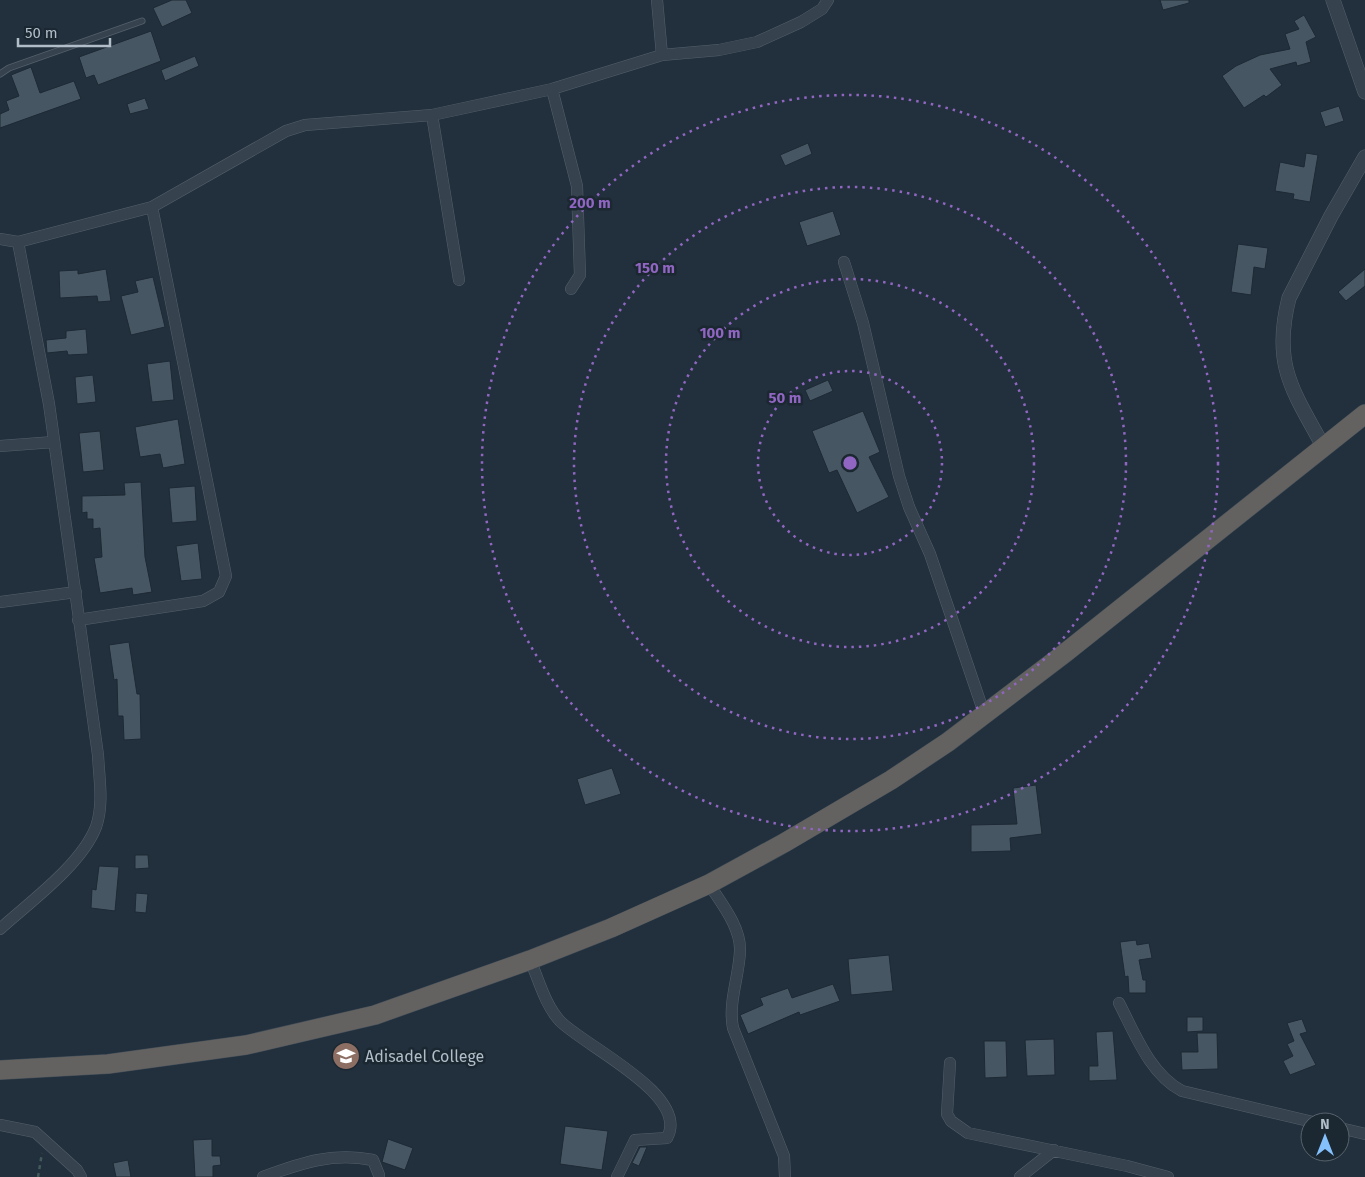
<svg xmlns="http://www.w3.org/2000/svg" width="1365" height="1177" font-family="'Fira Sans',sans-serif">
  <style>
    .building { fill: #465663; stroke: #1d2934 }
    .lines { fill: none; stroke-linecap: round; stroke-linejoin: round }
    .service-casing { stroke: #54606b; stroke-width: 7 }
    .minor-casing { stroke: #54606b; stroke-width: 12 }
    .tertiary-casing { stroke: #54606b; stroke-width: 15 }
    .trunk-casing { stroke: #414d58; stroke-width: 20 }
    .path { stroke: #425a5a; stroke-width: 2.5; stroke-dasharray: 4 4; stroke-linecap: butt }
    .service { stroke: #36424d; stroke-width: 5.5 }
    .minor { stroke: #36424d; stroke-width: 11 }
    .tertiary { stroke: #36424d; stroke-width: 14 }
    .trunk { stroke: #646260; stroke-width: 19 }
    .ring { fill: none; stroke: #9166c3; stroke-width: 2.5; stroke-dasharray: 2.5 5 }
    .labels { text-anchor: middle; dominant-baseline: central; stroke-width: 5; stroke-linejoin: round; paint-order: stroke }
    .poi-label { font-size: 16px; fill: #b1bdc8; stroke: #1b2731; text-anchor: start }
    .centre { fill: #9166c3; stroke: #1b2731; stroke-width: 2.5 }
    .ring-label { font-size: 15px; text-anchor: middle; font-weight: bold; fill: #9166c3; stroke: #1b2731; stroke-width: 5; stroke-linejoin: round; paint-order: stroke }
  </style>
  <rect width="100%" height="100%" fill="#22303d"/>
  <path class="building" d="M 172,0 L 186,0 L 192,13 L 162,27 L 153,8 Z
    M 1160,0 L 1189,0 L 1189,3 L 1163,10 Z
    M 1304,15 L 1316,37 L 1306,42 L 1311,62 L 1297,66 L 1296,62 L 1270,69 L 1282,85 L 1266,97 L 1264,95 L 1244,108 L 1222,76 L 1236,66 L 1260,55 L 1290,49 L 1285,34 L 1299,29 L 1294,21 Z
    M 151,31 L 161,61 L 98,85 L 94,75 L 86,78 L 79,57 Z
    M 195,56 L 199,66 L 165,81 L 161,70 Z
    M 31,67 L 40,93 L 74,81 L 81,99 L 0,128 L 0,114 L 9,110 L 6,101 L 19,96 L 11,75 Z
    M 145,98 L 149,109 L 130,114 L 127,104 Z
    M 1339,106 L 1344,121 L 1325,127 L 1320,112 Z
    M 808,143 L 812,154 L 785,166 L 780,155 Z
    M 1306,153 L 1318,155 L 1310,202 L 1293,199 L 1294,194 L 1275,191 L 1280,162 L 1304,167 Z
    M 833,211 L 841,235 L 807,246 L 799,222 Z
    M 1238,244 L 1268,248 L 1265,269 L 1254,267 L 1251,295 L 1231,292 Z
    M 106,269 L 111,301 L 98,302 L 97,296 L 60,298 L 59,271 L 78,270 L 78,274 Z
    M 1365,269 L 1365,286 L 1346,301 L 1338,292 Z
    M 153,277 L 165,327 L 131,335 L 121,296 L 138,292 L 135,281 Z
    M 86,329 L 88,354 L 68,355 L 67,351 L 47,353 L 46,340 L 66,338 L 66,331 Z
    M 170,361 L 174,400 L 152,402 L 147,364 Z
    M 93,375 L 96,402 L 77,404 L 75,377 Z
    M 828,380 L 833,391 L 810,401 L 805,390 Z
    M 863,411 L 880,452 L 869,457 L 889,497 L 857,513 L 837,470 L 829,473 L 812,431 Z
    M 178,419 L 185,464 L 163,468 L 160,454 L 140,457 L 135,427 Z
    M 100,431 L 104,470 L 83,472 L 79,433 Z
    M 141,482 L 145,557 L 152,592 L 133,595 L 132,588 L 100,593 L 94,558 L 102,557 L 100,528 L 93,529 L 93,519 L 87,519 L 87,512 L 82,513 L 82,496 L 125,495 L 124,483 Z
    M 195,486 L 197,521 L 172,523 L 169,488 Z
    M 198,543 L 202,579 L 181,581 L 176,546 Z
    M 129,642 L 137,694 L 140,694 L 141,739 L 124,740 L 123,716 L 118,716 L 117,679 L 114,680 L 109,645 Z
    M 612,768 L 621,794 L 585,805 L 577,779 Z
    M 1036,785 L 1042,834 L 1010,838 L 1011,851 L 971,852 L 971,825 L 1017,824 L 1013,788 Z
    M 135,855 L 148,855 L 149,868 L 135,869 Z
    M 99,866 L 119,867 L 115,911 L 91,908 L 92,889 L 96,890 Z
    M 136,893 L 148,894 L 146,913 L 135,912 Z
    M 1136,940 L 1137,945 L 1149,943 L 1152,958 L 1139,960 L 1143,980 L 1146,980 L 1146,993 L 1129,993 L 1128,976 L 1125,977 L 1120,942 Z
    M 889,955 L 893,991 L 851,995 L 848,959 Z
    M 833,984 L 840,1001 L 800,1015 L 799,1012 L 748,1034 L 740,1015 L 763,1005 L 760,998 L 788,988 L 792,998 Z
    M 1187,1017 L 1203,1017 L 1203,1031 L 1187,1032 Z
    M 1302,1019 L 1307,1032 L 1300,1034 L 1316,1065 L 1290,1075 L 1283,1061 L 1293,1056 L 1287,1044 L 1294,1041 L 1287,1023 Z
    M 1113,1031 L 1117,1080 L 1089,1081 L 1089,1066 L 1098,1066 L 1096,1032 Z
    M 1197,1033 L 1217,1033 L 1218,1069 L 1182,1070 L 1181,1052 L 1198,1052 Z
    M 1054,1039 L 1055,1075 L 1027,1076 L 1025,1040 Z
    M 984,1041 L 1006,1041 L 1007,1077 L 985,1078 Z
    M 565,1126 L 608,1131 L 602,1170 L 560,1164 Z
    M 212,1139 L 212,1156 L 220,1156 L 221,1165 L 213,1166 L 213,1177 L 195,1177 L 193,1140 Z
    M 388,1139 L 413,1148 L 405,1170 L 382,1162 Z
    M 640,1147 L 647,1147 L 639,1166 L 632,1163 Z
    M 128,1160 L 131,1177 L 116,1177 L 113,1163 Z"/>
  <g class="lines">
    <g class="service-casing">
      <path id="service" d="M 0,74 L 9,68 L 142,21"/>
    </g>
    <g class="minor-casing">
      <path id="minor" d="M 657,0 L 662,55
        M 552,89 L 577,186 L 580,275 L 571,289
        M 432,115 L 459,280
        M 0,239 L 18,242
        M 844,262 L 863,323 L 899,476 L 909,507 L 930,554 L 984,713
        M 0,446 L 54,442
        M 0,602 L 76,592
        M 78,620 L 203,601 L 219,592 L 226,576 L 152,207
        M 709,884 C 721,903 741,927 740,951 C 739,977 728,1002 733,1028 L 784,1156 L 785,1177
        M 0,929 C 31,901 81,865 96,827 C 104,804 99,778 98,755 L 49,404 L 18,242 L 152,207 L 286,131 L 305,125 L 432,115 L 552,89 L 662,55 L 719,50 L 757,42 L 801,22 L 822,9 L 828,0
        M 530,960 C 539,980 545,1005 560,1021 C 584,1046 691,1095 667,1138 L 635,1140 L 617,1177
        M 1119,1003 C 1135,1034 1150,1074 1182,1091 L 1313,1122
        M 950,1063 L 947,1114 L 951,1121 L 968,1133 L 1127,1166 L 1168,1177
        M 0,1125 L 35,1132 L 77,1170 L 81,1177
        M 1340,1128 L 1365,1134
        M 263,1177 C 301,1163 332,1152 373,1160 L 379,1175
        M 1020,1177 L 1054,1150"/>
    </g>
    <g class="tertiary-casing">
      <path id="tertiary" d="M 1333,0 L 1365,92
        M 1323,446 C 1293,391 1272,365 1289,298 L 1331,216 L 1365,157"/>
    </g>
    <g class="trunk-casing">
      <path id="trunk" d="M 0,1070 L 108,1064 L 246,1045 L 375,1015 L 530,960 L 611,928 L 709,884 L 784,843 L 891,780 L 948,742 L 1065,653 L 1365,414"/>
    </g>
    <path class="path" d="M 38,1177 L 42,1153"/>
    <use href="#service" class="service"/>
    <use href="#minor" class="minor"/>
    <use href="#tertiary" class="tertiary"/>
    <use href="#trunk" class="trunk"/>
  </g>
  <g class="ring">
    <circle cx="850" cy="463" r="92"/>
    <circle cx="850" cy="463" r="184"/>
    <circle cx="850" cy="463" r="276"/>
    <circle cx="850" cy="463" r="368"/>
  </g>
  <defs>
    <g id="school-disc" transform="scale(1.4375)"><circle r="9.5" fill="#8d6e63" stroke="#1b2731"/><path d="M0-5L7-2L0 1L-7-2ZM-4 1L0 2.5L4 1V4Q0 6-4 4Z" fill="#fff"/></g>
  </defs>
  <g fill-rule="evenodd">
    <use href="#school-disc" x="346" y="1056"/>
  </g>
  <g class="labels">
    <g class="poi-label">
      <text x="365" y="1056">Adisadel College</text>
    </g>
  </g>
  <circle cx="850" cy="463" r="8" class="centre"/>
  <g class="ring-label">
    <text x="590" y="208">200 m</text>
    <text x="655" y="273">150 m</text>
    <text x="720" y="338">100 m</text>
    <text x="785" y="403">50 m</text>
  </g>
  <g transform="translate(1325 1137)"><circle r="24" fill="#1b2731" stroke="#57636d"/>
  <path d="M0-4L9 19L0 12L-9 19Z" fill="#83c0fc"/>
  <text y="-8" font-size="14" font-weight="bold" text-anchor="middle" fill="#b1bdc8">N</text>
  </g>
  <path d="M18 38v8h92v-8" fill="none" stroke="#b1bdc8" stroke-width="2.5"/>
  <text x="25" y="38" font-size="15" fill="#b1bdc8" stroke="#1b2731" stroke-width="4" paint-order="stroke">50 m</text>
</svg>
